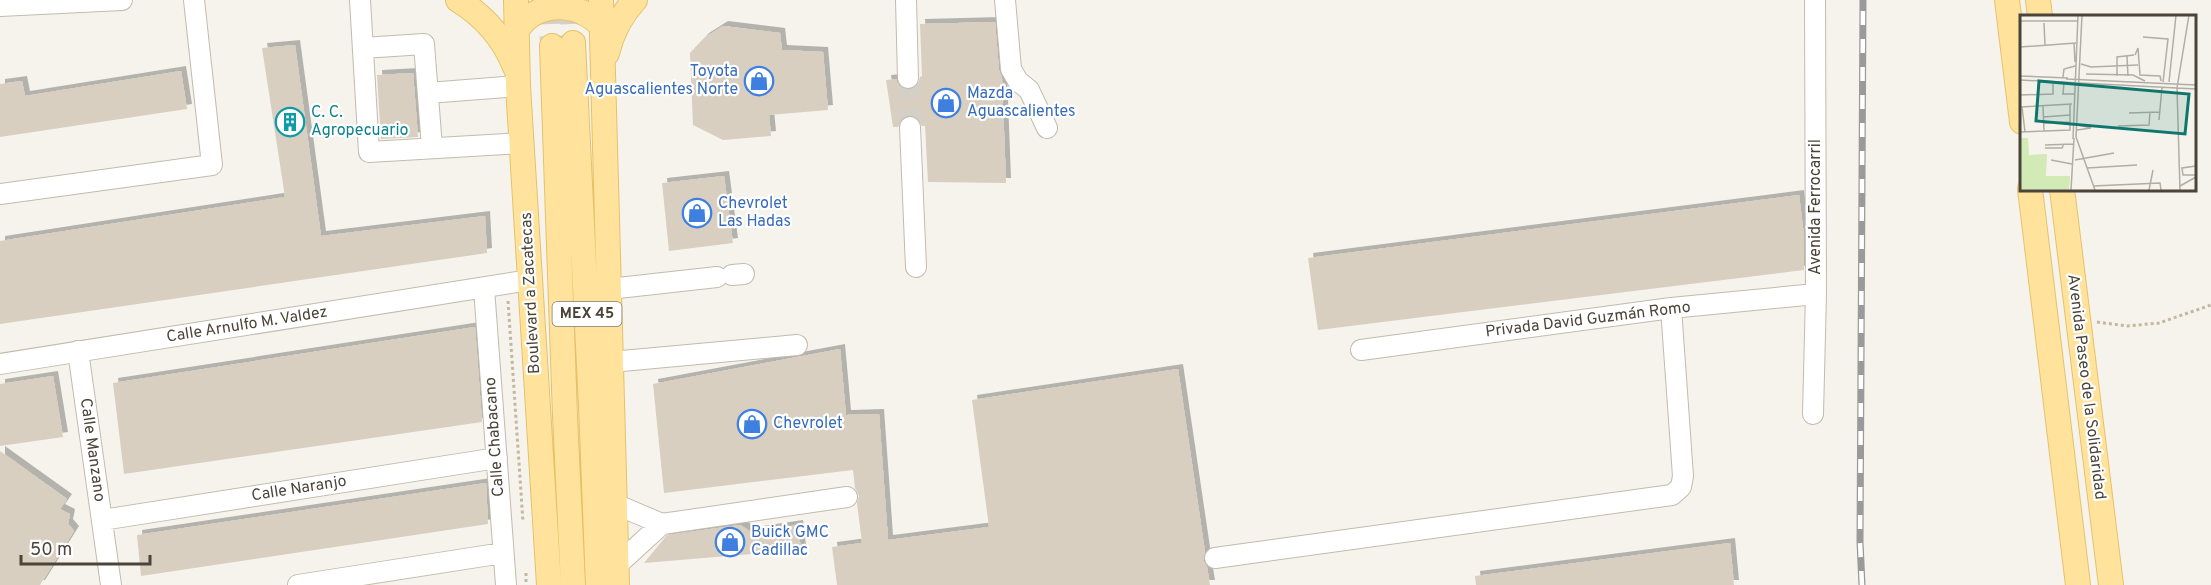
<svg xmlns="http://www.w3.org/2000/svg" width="2211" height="585" font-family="Overpass,sans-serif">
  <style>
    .building { fill: #d8cfc1; filter: url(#shadow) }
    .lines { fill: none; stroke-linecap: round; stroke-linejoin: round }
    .minor-tunnel { stroke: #d4d0c8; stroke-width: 20; stroke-dasharray: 20 10; stroke-linecap: butt }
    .major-tunnel { stroke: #d4d0c8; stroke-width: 24; stroke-dasharray: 24 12; stroke-linecap: butt }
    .minor-casing { stroke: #c2bbae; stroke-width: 22 }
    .major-casing { stroke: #e6c16a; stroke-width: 26 }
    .path { stroke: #c4b79f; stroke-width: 3; stroke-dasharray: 3 3; stroke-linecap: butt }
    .minor { stroke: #fff; stroke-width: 20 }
    .major { stroke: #ffe39c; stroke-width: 24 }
    .rail-casing { stroke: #9a9a9a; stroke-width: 7 }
    .rail { stroke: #fff; stroke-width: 4.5; stroke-dasharray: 14; stroke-linecap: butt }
    .labels { text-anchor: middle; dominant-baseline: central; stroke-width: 4.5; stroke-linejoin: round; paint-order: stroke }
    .shield { fill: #fff; stroke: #817c74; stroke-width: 1.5 }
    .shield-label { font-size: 15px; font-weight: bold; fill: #4b4439 }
    .shop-label { font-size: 16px; fill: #366cbe; stroke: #fff; text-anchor: start }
    .culture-label { font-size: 16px; fill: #0d838f; stroke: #fff; text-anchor: start }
    .street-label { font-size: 16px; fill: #4b4439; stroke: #fff }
    .inset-road { fill: none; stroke: #b2ada4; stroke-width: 1.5 }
    .view { fill: #0f766e; fill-opacity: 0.15; stroke: #0f766e; stroke-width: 3 }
    .inset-edge { fill: none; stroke: #4b4439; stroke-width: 3 }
  </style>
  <defs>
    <filter id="shadow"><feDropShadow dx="5" dy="-5" stdDeviation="0" flood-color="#0004"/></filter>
  </defs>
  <rect width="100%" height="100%" fill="#f6f3ec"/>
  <path class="building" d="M 995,22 L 999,70 L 1002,78 L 1006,183 L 928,182 L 925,126 L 922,126 L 916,117 L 910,115 L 903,117 L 898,127 L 893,127 L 886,80 L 896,79 L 898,85 L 908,90 L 914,88 L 918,84 L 920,77 L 922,76 L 920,24 Z
    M 723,26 L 780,33 L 782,50 L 823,52 L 828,110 L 769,115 L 771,136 L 723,140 L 693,125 L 690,53 L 704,38 Z
    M 295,45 L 321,236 L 485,216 L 487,253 L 0,324 L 0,241 L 285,197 L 262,48 Z
    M 181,71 L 187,109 L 0,137 L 0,84 L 22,81 L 25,96 Z
    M 413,73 L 418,137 L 381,139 L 377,75 Z
    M 724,176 L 733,243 L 669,251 L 662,183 Z
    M 1799,195 L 1804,236 L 1804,270 L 1318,330 L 1308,258 Z
    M 475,327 L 482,422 L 124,474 L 113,383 Z
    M 840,349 L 846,415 L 879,414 L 888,540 L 989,527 L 972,400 L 1178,369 L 1205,552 L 1203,560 L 1207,567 L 1210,585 L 837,585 L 832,547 L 862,543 L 857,503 L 859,496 L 855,488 L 853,470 L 664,493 L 653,384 Z
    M 53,376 L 63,437 L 0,446 L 0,384 Z
    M 0,451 L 67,499 L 60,509 L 70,514 L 68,524 L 74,531 L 40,585 L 0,585 Z
    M 486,483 L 488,524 L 141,576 L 137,535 Z
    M 740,525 L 751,532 L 798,525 L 801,550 L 644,563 L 667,535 Z
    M 1730,543 L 1734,585 L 1476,585 L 1475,576 Z"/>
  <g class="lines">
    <path class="minor-tunnel" d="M 908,78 L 910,127"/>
    <path class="major-tunnel" d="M 550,0 L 552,46
      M 571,0 L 573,43"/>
    <g class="minor-casing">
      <path id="minor" d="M 360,0 L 369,152 L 522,143
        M 906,0 L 908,78
        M 1005,0 L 1011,69 L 1018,81 L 1029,90 L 1047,128
        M 0,6 L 122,0
        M 363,48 L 424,44 L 432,148
        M 428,93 L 518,86
        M 910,127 L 916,267
        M 0,194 L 212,165 L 194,0
        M 732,275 L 744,274
        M 484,288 L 506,585
        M 609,289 L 717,277
        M 1361,350 L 1671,308 L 1816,294
        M 78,351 L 111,585
        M 611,362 L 797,345
        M 0,364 L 530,280
        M 1813,414 L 1816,294 L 1815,0
        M 615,504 L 662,524 L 847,497
        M 102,520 L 497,458
        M 1215,558 L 1672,495 L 1681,487 L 1683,476 L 1671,308
        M 617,565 L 662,524
        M 298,585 L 503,553"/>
    </g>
    <g class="major-casing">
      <path id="major" d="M 458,0 C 484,16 504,39 515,67
        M 516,0 L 518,86 L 549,585
        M 601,0 L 617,585
        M 2007,0 L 2022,122
        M 2038,0 L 2040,16
        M 516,32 C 534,0 579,0 602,27
        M 573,43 L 591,406 L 598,585
        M 552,46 L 565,416 L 573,585
        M 607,53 C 612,33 621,15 635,0
        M 2030,189 L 2078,585
        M 2062,189 L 2111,585"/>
    </g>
    <path class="path" d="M 508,301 L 523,522
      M 2097,322 L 2127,326 L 2159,323 L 2211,305
      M 526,573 L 526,585"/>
    <use href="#minor" class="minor"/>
    <use href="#major" class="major"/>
    <g class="rail-casing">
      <path id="rail" d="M 1862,585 L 1860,542 L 1863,0"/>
    </g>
    <use href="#rail" class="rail"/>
  </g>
  <defs>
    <g id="shop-ring" transform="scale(1.5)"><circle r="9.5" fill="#fff" stroke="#3f7fe0" stroke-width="1.5"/><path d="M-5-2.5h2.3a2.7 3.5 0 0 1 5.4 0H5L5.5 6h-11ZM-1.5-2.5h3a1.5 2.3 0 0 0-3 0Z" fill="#3f7fe0"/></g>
    <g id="building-ring" transform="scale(1.5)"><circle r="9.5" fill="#fff" stroke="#0f9aa8" stroke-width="1.5"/><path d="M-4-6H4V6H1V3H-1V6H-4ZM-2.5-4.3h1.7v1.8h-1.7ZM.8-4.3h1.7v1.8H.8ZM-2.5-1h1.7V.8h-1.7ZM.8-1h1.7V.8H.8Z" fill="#0f9aa8"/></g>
  </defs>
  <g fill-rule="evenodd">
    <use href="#shop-ring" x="759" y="81"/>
    <use href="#shop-ring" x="946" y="103"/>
    <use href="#building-ring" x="290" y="122"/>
    <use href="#shop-ring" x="697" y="213"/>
    <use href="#shop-ring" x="752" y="424"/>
    <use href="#shop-ring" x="730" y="542"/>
  </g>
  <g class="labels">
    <rect class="shield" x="552.5" y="302" width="69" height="24" rx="4.5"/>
    <g class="shield-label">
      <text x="587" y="314">MEX 45</text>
    </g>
    <g class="shop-label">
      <text x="738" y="72" text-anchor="end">Toyota<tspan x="738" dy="18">Aguascalientes Norte</tspan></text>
      <text x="967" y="94">Mazda<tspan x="967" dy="18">Aguascalientes</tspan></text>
      <text x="718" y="204">Chevrolet<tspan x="718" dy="18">Las Hadas</tspan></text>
      <text x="773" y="424">Chevrolet</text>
      <text x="751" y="533">Buick GMC<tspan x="751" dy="18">Cadillac</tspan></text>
    </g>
    <g class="culture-label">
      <text x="311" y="113">C. C.<tspan x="311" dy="18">Agropecuario</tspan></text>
    </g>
    <g class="street-label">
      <text transform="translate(1816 207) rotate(-90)">Avenida Ferrocarril</text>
      <text transform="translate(531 293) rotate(-93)">Boulevard a Zacatecas</text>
      <text transform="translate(1588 320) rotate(-7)">Privada David Guzmán Romo</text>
      <text transform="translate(247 325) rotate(-9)">Calle Arnulfo M. Valdez</text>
      <text transform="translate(2086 387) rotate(83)">Avenida Paseo de la Solidaridad</text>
      <text transform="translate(495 437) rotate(-94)">Calle Chabacano</text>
      <text transform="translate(92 450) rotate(82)">Calle Manzano</text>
      <text transform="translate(299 489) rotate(-9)">Calle Naranjo</text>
    </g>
  </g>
  <g transform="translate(2020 15)">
    <rect width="176" height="176" fill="#f6f3ec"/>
    <path d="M 0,123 L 8,123 L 9,140 L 27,139 L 26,161 L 50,161 L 49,175 L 0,175 Z" fill="#d2eab5"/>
    <path class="inset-road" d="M 0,6 L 57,6M 24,8 L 25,30M 123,22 L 148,24 L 143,67M 54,28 L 55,47M 0,32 L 56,28M 115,40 L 118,33 L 120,60 L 140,61 L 141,66M 107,41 L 108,61M 61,49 L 71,52 L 118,50M 66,59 L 113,60 L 125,66M 0,61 L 48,63M 97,61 L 97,42 L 114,40M 43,62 L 44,54 L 55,51M 46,64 L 176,70M 0,65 L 176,74M 44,67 L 43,79 L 54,79M 149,67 L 156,0M 0,80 L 33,79 L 33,67M 23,91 L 24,116M 0,92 L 52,89M 2,92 L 5,117M 109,98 L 140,97M 23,102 L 50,100M 139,105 L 142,72M 24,108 L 50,107M 98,111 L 129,110 L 130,97M 57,115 L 71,113 L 58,110M 0,117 L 50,115 L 50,89M 56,122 L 62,0M 56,122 L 75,175M 53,124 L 58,0M 25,130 L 53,129M 25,133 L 42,133 L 44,129M 31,145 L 52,149M 55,145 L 94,138M 176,151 L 162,153 L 163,160 L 176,160M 67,153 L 117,150M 73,171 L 140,168 L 141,175M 160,171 L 176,162M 51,175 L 54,123M 129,175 L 133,155M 160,175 L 157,73 L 169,0"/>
    <path class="view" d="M 19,66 L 169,79 L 165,119 L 16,106 Z"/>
    <rect width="176" height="176" class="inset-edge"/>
  </g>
  <path d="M21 555v9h129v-9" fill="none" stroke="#4b4439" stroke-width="3"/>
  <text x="30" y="555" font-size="18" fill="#4b4439" stroke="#ffffff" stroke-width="4.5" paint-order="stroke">50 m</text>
</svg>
